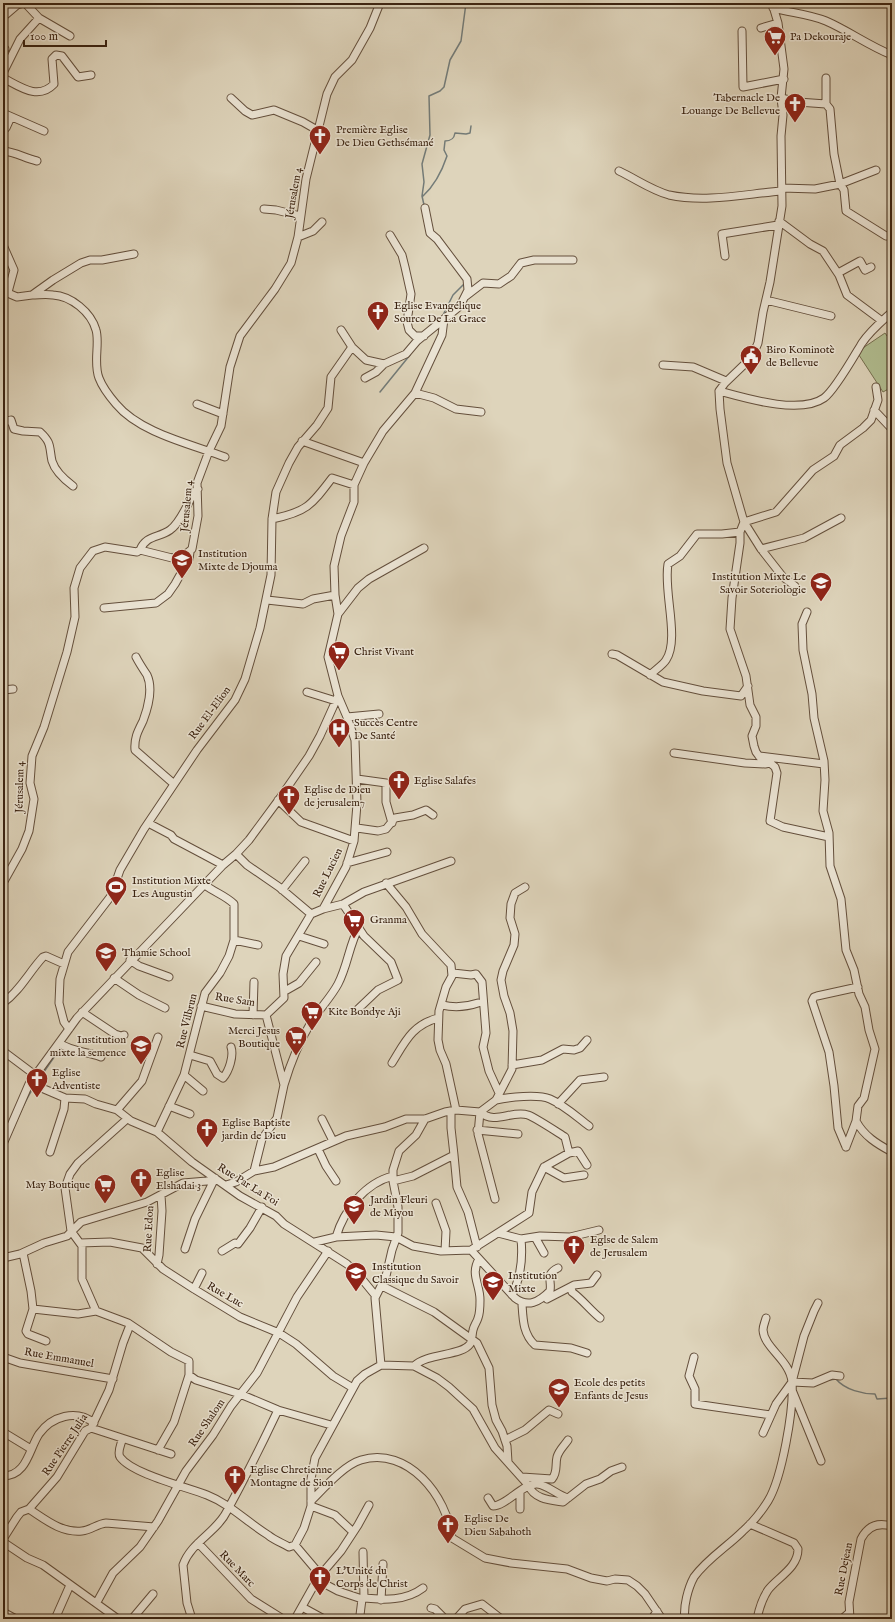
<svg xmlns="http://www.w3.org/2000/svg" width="895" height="1622" font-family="'IM FELL English',serif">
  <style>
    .green { fill: #b1bd90; stroke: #767050 }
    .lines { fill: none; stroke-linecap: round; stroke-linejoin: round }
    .stream { stroke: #737b78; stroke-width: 1.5 }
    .minor-casing { stroke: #644f3c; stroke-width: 9 }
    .minor { stroke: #eae3d3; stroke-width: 7 }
    .labels { text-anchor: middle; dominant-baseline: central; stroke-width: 3; stroke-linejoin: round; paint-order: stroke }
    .poi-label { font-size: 11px; fill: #3b2311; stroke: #eae3d3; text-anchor: start }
    .street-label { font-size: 11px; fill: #3b2311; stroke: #eae3d3 }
  </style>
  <rect width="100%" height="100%" fill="#ded4bb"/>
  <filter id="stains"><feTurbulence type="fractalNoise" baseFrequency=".005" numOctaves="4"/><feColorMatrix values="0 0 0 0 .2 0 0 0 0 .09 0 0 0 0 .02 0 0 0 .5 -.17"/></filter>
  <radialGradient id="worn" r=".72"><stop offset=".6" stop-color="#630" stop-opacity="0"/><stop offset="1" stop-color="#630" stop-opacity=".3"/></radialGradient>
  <path class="green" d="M 885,333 L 892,343 L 892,387 L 883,392 L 857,352 Z"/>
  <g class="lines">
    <path class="stream" d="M 423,196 C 435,185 442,171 447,156 L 444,150 L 445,141 C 451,141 454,139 455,133 L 466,134 L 470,133 L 471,126
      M 424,205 L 422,196 L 424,182 L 422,164 L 430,135 L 429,96 L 440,91 L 444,87 L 450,60 L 461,41 L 466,3
      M 442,317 L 453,295 L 464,284
      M 380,392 L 410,355
      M 37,1082 L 61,1047
      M 3,1150 C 15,1129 21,1105 34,1087
      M 829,1380 L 836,1379 C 845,1390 863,1394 875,1394 L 877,1399 L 892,1398"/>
    <g class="minor-casing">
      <path id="minor" d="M 25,3 L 39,18 L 70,36
        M 772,3 L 778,23 L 784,69 L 781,98 L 783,115 L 781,136 L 782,206 L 770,282 L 763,312 L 758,343 L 752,357 L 725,383 L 719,391 L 720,409 L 727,463 L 744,522 L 761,549 L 783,577 L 795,586
        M 773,8 C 791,13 809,14 826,21 C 849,31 869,46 892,55
        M 3,17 L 17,5 L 24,3
        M 761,28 L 778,23
        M 742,31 L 743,87 L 784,79
        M 3,51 L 5,49
        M 3,73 L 20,39 L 39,18
        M 3,78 C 19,86 38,101 54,84 L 52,59 L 56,55 L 62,56 L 78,77 L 91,75
        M 231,98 L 245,111 L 252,115 L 274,110 L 303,122 L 317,130
        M 781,98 L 798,102 L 826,104 L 830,109 L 834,154 L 840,184 L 844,190 L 846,211 L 886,236
        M 826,104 L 826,78
        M 3,113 L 44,131
        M 3,128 L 6,128 L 11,117
        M 3,151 C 16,152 24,158 37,161
        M 619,171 C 636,179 651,190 669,195 C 706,203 745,194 782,191
        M 782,188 L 815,189 L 840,184 L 876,170
        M 264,209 L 276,210 L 300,216
        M 779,221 L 810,244 L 823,251 L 839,275 L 847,295 L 882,321
        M 390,235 L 402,255 L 405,267 L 411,294 L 407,322 L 409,330 L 415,336 L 424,336
        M 298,237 L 313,231 L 322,222
        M 3,245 L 14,270 L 8,292
        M 725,256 L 722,234 L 778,225
        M 838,273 L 860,261 L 865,270 L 871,267
        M 3,291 L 17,297 L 32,295 L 53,280 L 81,263 L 90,260 L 102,260 L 134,254
        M 32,295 C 39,295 46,294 53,295 C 71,296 91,312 96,330 C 100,343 93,363 99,378 C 102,386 110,397 116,404 C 140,433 191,444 225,457
        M 466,296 L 483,283 L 499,284 L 511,276 L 521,263 L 534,260 L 573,260
        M 766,300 L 831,316
        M 341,330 L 352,347 L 366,360 L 384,364 L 406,354 L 417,341 L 460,306 L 468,290 L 467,279 L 437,239 L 430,233 L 425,208
        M 663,365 L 693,367 L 726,381
        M 365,378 L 376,372 L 384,364
        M 719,391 C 745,398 800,415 824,398 C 835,390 854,356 862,343 C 870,331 881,322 892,312
        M 415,393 L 434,398 L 456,409 L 481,412
        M 197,404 L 223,414
        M 874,410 L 892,429
        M 3,422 L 11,420 L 14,429 L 23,431 L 40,432 C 52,443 49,447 52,461 C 55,471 65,480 73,486
        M 302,441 L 364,463
        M 272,519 C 306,512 311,506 332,478 L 354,485
        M 761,549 L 804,538 L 841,518
        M 140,550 C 146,535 159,538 170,530 C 181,522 188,503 194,492 L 198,489
        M 267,600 L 303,604 L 313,599 L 335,595
        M 104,608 L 156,603 L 168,594 L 175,584 L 189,559 L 190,552
        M 807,612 L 802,624 L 803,650 L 812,694 L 814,718 L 824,761 L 825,780 L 823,811 L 829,833 L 830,866 L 841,899 L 846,950 L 854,970 L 859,994 L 865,1007 L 869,1030 L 875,1049 L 864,1098 L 858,1106 L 856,1121 L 846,1147
        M 338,614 L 358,588 L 369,579 L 424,548
        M 612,654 L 617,655 L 663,682 L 703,691 L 741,696 L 748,686
        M 136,657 C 139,663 143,669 147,675 C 153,688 148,708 143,721 C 138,731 134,738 135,750 L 174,784
        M 650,675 C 655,670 663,665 666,660 C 680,639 663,591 668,564 L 680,556 L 697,534 L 722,534 L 740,532
        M 3,690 L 13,689
        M 307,692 L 336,701
        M 347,717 L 379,714
        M 674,753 L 745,763 L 765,764
        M 759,756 L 824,764
        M 357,779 L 386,783 L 386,802 L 392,823
        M 278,800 L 301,822 L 354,841
        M 148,823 L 171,835 L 174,839 L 223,865
        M 357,828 L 378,831 L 386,829 L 395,818 L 413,815 L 426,810 L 433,815
        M 829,837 L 783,827 L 770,821 L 777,773 L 775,767 L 770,763 L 765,764 L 756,752 L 754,746 L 752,736 L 756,726 L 756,717 L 750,705 L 746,676 L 730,629 L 732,598 L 740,543 L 740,532 L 744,522 L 776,512 L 813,470 L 834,456 L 840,445 L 863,428 L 871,420 L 878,400 L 876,387
        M 236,854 L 249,840 L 280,798 L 309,756 L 320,736 L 338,696 L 328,657 L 338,614 L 335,595 L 334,566 L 341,536 L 354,502 L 354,485 L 364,463 L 383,431 L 415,393 L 442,335 L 444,319
        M 347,863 L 387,852
        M 3,883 L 22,849 L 29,831 L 34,799 L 30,783 L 32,756 L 44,727 L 67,652 L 75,617 L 74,588 L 80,568 L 93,551 L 105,547 L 137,552 L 140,550 L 172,558 L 186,554 L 192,549 L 198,516 L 197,483 L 209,451 L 221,426 L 230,367 L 240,336 L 275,289 L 291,263 L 298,237 L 306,179 L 327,94 L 335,77 L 352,60 L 370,28 L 380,3
        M 386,883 L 406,907 L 422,934 L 451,965 L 452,976 L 446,987 L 439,1011 L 438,1040 L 440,1050 L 446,1064 L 456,1110
        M 282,890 L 305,861
        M 343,904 L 364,936 L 391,962 L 398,980 L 378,990 L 356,1011
        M 323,909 L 343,904 L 364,892 L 451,861
        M 299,936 L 324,944
        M 234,940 L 258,945
        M 130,960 L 139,966 L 169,977
        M 453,973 L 471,975 L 476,974 L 482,982 L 486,1033 L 483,1047 L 489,1071 L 499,1093
        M 114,978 L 139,995 L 165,1008
        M 285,991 L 299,983 L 316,962
        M 3,1003 C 20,991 29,972 43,957 L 46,956 L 64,964
        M 442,1005 C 455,1008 466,1007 478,1003
        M 201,1006 L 235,1014 L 266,1015
        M 82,1012 L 115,1034 L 121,1036 L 124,1035
        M 253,1015 L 254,982
        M 69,1029 L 64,1022 L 59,1003 L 60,979 L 68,952 L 111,896 L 120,870 L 144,829 L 197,750 L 235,700 L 245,679 L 260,628 L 271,575 L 272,519 L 276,492 L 289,463 L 298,447 L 317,425 L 328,408 L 331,377 L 352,347
        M 59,1043 C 72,1052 86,1051 101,1057
        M 3,1051 L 31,1072 L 37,1086 L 65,1098 L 85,1099 L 96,1104 L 117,1110 L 131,1121 L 157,1132 L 192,1162 L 240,1196 L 276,1216 L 284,1224 L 347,1264 L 357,1273 L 375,1295
        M 190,1055 L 210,1061 L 217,1074 L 223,1078 C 229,1071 234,1056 231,1047
        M 392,1063 C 405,1042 412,1025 438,1018
        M 512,1065 L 542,1060 L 563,1049 L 574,1050 L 580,1048 L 587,1040
        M 184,1075 L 203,1091
        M 284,1085 C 290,1065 298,1044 309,1026 C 317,1011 330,999 338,984 C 348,965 349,945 359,927
        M 496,1100 C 509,1097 538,1094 550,1099 C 564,1105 577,1117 589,1126
        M 558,1104 L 580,1080 L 604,1077
        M 169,1106 L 190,1114
        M 117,1110 L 142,1081 L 158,1037
        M 127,1119 L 78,1163 L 70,1174 L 65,1188 L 71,1231 L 82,1246 L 82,1279 L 96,1311 L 128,1323 L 171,1352 L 189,1361 L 189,1375 L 196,1380 L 240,1394 L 278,1410 L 331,1425
        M 322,1119 L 333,1141
        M 425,1119 L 416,1135 L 399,1151 L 393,1170 L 393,1181 L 398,1207 L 398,1233 L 392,1250 L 386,1276 L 375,1298 L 381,1365 L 414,1366 L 437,1378 L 449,1387 L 473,1409 L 495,1448 L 529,1486 C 534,1499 550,1500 563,1502 L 586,1484 L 600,1479 L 611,1471 L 622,1467
        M 856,1121 C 864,1136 877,1144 892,1152
        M 477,1130 L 518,1134
        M 157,1132 L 184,1075 L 205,993 L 220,973 L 229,956 L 234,940 L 234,904 C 226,896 214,892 205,885
        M 3,1144 L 29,1084 L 77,1018 L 223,865 L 236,854 L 247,865 L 279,887 L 311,914
        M 846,1147 L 838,1128 L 834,1086 L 829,1052 L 812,1001 L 814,997 L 817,996 L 858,987
        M 318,1149 L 326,1166 L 336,1181
        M 50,1152 L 64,1109 L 65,1098
        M 569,1153 L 578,1151 L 587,1165
        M 454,1155 L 457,1187 L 468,1212 L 477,1247
        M 544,1167 L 564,1178 L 584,1175
        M 254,1171 L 262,1139 L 277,1118 L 284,1085 L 266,1015 L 284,998 L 283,974 L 286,956 L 311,914 L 323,909 L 346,867 L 354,841 L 357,804 L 355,740 L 347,717 L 338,696
        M 393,1181 L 413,1176 L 454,1155 L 451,1128 L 451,1111
        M 226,1185 L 236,1182 L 254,1171 L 274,1167 L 346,1136 L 385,1127 L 406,1119 L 425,1119 L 445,1112 L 456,1110 L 480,1112 L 496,1100 L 512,1069 L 513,1031 L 510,1013 L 504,996 L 501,980 L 503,971 L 514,945 L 515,934 L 510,918 L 511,904 L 515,893 L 525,887
        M 436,1203 L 446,1231 L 445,1251
        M 498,1233 L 521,1239 L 540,1236 L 570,1237 L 599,1230
        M 336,1237 C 344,1210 365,1183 393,1176
        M 535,1237 L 544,1253
        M 315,1242 L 336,1237 L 376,1235 L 396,1237 L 413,1246 L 441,1251 L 471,1250 L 529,1213 L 532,1192 L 544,1167 L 569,1153 L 565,1137 C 557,1132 536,1118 528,1115 C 511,1110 495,1125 480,1112 L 478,1134 L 495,1199
        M 80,1243 L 110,1242 L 142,1248 L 163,1269 L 194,1289 L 240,1317 L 279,1333 L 296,1344 L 333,1376 L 353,1388
        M 185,1249 L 195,1219 L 215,1178
        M 471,1250 L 515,1298 C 528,1308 539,1302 550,1291 C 552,1281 545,1274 558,1268
        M 222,1251 L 235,1243 L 238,1244 L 250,1228 L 262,1207
        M 23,1253 L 31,1291 L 33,1309 L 78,1314 L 96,1311
        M 3,1258 L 20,1254 L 44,1243 L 67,1236 L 81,1222 L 147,1202 L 183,1183 L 207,1181 L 215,1178
        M 157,1264 L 159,1255 L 162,1211 L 161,1195
        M 382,1286 L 434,1312 L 477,1343 L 489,1368 L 492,1405 L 496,1420 L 502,1431 L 507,1446 L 508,1462
        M 571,1287 L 572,1292 C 582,1299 590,1310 600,1318
        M 194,1289 L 202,1273
        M 512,1295 C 521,1277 523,1259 521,1239
        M 547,1299 L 574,1285 L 591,1283 L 597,1275
        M 522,1304 C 523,1319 523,1334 535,1345 L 571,1348 L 587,1353
        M 33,1309 L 26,1331 L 28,1334 L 46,1341
        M 3,1357 L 20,1363 L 113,1379
        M 694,1357 L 689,1376 L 695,1389 L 695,1404 L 771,1415
        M 414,1366 C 427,1353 462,1356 470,1344 C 472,1341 472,1334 473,1330 C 474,1325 477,1322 478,1318 C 480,1313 480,1306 480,1300 C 480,1284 470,1274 479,1259
        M 792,1382 L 813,1383 L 832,1375 L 840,1376
        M 792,1390 L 821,1461
        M 91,1428 L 171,1454
        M 3,1432 L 31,1449
        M 763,1433 L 776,1404 L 792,1382 L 804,1336 L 814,1311 L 818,1303
        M 122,1440 C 121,1445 117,1452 120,1457 C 132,1474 187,1487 207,1495 C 230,1504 247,1522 268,1535 C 274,1540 282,1543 289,1547 L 295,1545 L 317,1571 L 318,1578 L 323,1583 L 338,1591 L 362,1599
        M 505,1440 L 525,1430 L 549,1410 L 558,1414
        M 158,1450 L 174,1422 L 189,1375
        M 3,1476 C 27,1476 29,1449 39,1434 C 52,1416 76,1409 94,1423
        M 522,1477 L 552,1479 C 558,1472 555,1465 557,1457 C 559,1450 564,1446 568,1440
        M 520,1491 L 520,1509
        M 488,1498 L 493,1506 C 506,1506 523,1483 537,1484 C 548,1485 557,1495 568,1498
        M 311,1501 C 324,1488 344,1465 361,1460 C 408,1446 447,1496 452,1538 L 485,1558 L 511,1563 L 567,1569 L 591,1578 L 607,1581 L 615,1579 L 628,1580 L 637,1586 L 645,1594 L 662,1619
        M 311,1506 L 335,1515 L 353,1532
        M 29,1509 C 46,1520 61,1533 82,1531 C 91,1530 97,1524 106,1523 L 154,1527
        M 750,1524 L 794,1543 L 798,1549 C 798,1568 778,1577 768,1590 C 762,1599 759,1609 757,1619
        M 3,1539 L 17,1517 L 21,1512 L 29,1509 L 57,1477 L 85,1431 L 91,1428 L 109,1390 L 123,1343 L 130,1325
        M 3,1542 L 27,1558 L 43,1565 L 118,1619
        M 198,1543 L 251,1599 L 283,1619
        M 295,1545 L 304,1528 L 311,1506 L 311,1479 L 315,1458 L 357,1381 L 365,1374 L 381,1365
        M 364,1598 C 384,1600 406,1601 423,1588
        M 381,1600 L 383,1564
        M 97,1602 L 113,1573 L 140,1547 L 158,1521 L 186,1471 L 213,1435 L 231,1406 L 257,1373 L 297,1297 L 328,1251
        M 302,1607 L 324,1619
        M 431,1608 L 435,1609 L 445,1619
        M 3,1612 L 16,1619
        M 55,1619 L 70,1585
        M 132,1619 L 153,1594
        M 192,1619 L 187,1603 L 183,1565 C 191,1542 217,1532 227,1511 C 245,1478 262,1444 278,1410
        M 295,1619 L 318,1578 L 341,1551 L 358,1525 L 369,1505
        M 361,1619 L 360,1615 L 362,1599 L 364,1598 L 363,1552
        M 456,1619 L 465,1609 L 482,1604 L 500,1618 L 499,1619
        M 652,1619 L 657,1611
        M 685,1619 C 683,1607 688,1588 694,1577 C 708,1558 727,1547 743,1531 C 752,1523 761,1512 768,1501 C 782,1478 794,1409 792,1382 C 790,1360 764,1348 763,1330 C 763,1326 765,1322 766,1318
        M 842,1619 L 849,1613
        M 850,1619 L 849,1602 L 861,1539 C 867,1527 877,1522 891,1526 L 892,1530
        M 891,1619 L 892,1615"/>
    </g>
    <use href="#minor" class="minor"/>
  </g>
  <defs>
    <g id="supermarket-pin" transform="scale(1.15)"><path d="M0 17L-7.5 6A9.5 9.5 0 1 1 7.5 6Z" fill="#8f2418" stroke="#eae3d3"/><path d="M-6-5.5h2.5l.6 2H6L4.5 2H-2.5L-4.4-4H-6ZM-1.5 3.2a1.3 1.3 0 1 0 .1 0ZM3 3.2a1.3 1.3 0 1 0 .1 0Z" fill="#fff"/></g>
    <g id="church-pin" transform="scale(1.15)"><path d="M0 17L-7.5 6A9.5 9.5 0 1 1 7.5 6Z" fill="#8f2418" stroke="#eae3d3"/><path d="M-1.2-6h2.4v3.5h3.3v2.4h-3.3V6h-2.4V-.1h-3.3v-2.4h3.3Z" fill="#fff"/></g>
    <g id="civic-pin" transform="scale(1.15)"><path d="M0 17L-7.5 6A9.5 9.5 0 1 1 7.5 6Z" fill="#8f2418" stroke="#eae3d3"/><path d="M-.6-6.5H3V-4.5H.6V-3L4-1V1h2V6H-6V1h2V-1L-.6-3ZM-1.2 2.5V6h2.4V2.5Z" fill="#fff"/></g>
    <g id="school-pin" transform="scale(1.15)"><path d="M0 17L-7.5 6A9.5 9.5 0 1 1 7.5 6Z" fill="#8f2418" stroke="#eae3d3"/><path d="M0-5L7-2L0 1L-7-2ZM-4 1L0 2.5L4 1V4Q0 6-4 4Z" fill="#fff"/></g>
    <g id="hospital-pin" transform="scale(1.15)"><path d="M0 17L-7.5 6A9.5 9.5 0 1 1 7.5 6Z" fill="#8f2418" stroke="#eae3d3"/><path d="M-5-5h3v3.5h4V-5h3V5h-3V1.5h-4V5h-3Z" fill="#fff"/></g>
    <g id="stadium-pin" transform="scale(1.15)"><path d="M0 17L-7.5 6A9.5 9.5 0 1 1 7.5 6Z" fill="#8f2418" stroke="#eae3d3"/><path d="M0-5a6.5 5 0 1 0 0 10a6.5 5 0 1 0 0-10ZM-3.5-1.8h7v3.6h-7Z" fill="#fff"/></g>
  </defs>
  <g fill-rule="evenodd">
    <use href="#supermarket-pin" x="775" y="37"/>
    <use href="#church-pin" x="795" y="104"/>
    <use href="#church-pin" x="320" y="136"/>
    <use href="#church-pin" x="378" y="312"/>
    <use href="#civic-pin" x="751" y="356"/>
    <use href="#school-pin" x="182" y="560"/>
    <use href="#school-pin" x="821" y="583"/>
    <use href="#supermarket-pin" x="339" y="652"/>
    <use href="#hospital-pin" x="339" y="729"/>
    <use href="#church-pin" x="399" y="781"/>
    <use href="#church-pin" x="289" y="796"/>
    <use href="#stadium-pin" x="116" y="887"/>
    <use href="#supermarket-pin" x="354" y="920"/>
    <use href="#school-pin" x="106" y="953"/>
    <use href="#supermarket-pin" x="312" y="1012"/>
    <use href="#supermarket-pin" x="296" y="1037"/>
    <use href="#school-pin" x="141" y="1046"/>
    <use href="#church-pin" x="37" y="1079"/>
    <use href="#church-pin" x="207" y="1129"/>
    <use href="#church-pin" x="141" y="1179"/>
    <use href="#supermarket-pin" x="105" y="1185"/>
    <use href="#school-pin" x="354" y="1206"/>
    <use href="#church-pin" x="574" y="1246"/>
    <use href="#school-pin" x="356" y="1273"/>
    <use href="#school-pin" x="493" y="1282"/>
    <use href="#school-pin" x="559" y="1389"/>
    <use href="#church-pin" x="235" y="1476"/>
    <use href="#church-pin" x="448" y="1525"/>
    <use href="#church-pin" x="320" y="1577"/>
  </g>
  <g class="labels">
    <g class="poi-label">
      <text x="790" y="37">Pa Dekouraje</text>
      <text x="780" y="98" text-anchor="end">Tabernacle De<tspan x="780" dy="13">Louange De Bellevue</tspan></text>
      <text x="336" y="130">Première Eglise<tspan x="336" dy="13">De Dieu Gethsémané</tspan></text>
      <text x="394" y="306">Eglise Evangélique<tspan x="394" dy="13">Source De La Grace</tspan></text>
      <text x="766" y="350">Biro Kominotè<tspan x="766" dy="13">de Bellevue</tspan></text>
      <text x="198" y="554">Institution<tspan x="198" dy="13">Mixte de Djouma</tspan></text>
      <text x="806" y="577" text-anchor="end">Institution Mixte Le<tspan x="806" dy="13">Savoir Soteriologie</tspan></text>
      <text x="354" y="652">Christ Vivant</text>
      <text x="354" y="723">Succès Centre<tspan x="354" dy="13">De Santé</tspan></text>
      <text x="414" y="781">Eglise Salafes</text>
      <text x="304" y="790">Eglise de Dieu<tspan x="304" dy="13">de jerusalem7</tspan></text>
      <text x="132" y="881">Institution Mixte<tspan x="132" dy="13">Les Augustin</tspan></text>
      <text x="370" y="920">Granma</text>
      <text x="122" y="953">Thamie School</text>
      <text x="328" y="1012">Kite Bondye Aji</text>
      <text x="280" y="1031" text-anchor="end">Merci Jesus<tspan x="280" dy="13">Boutique</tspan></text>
      <text x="126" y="1040" text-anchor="end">Institution<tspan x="126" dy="13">mixte la semence</tspan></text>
      <text x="52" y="1073">Eglise<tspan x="52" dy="13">Adventiste</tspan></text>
      <text x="222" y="1123">Eglise Baptiste<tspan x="222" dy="13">jardin de Dieu</tspan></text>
      <text x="156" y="1173">Eglise<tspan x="156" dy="13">Elshadai 3</tspan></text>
      <text x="90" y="1185" text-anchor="end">May Boutique</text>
      <text x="370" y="1200">Jardin Fleuri<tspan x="370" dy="13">de Miyou</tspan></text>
      <text x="590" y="1240">Eglse de Salem<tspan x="590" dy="13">de Jerusalem</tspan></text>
      <text x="372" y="1267">Institution<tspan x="372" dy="13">Classique du Savoir</tspan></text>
      <text x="508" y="1276">Institution<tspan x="508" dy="13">Mixte</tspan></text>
      <text x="574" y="1383">Ecole des petits<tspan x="574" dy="13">Enfants de Jesus</tspan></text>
      <text x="250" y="1470">Eglise Chretienne<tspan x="250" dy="13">Montagne de Sion</tspan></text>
      <text x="464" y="1519">Eglise De<tspan x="464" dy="13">Dieu Sabahoth</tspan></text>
      <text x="336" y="1571">L'Unité du<tspan x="336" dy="13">Corps de Christ</tspan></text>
    </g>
    <g class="street-label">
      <text transform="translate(294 193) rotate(-80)">Jérusalem 4</text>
      <text transform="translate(187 506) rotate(-85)">Jérusalem 4</text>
      <text transform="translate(210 713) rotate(-54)">Rue El-Elion</text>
      <text transform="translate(20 787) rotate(-89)">Jérusalem 4</text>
      <text transform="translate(328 873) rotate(-64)">Rue Lucien</text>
      <text transform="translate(235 1000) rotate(9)">Rue Sam</text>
      <text transform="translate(187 1021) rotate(-76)">Rue Vilbrun</text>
      <text transform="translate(248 1185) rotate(32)">Rue Par La Foi</text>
      <text transform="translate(149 1229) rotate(-87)">Rue Edon</text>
      <text transform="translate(225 1295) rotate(30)">Rue Luc</text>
      <text transform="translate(59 1358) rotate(10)">Rue Emmanuel</text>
      <text transform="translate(207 1423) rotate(-56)">Rue Shalom</text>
      <text transform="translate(65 1445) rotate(-56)">Rue Pierre Julia</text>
      <text transform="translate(237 1569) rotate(46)">Rue Marc</text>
      <text transform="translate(844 1569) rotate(-79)">Rue Dejean</text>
    </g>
  </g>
  <rect width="895" height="1622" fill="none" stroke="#ded4bb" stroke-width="16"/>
  <rect x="4" y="4" width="887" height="1614" fill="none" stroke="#3b2311" stroke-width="2"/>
  <rect x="8" y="8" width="879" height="1606" fill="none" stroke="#3b2311"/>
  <path d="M24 40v6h82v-6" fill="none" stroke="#3b2311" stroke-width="2"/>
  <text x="30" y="40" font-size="12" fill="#3b2311" stroke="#eae3d3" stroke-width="3" paint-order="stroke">100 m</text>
  <rect width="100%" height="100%" filter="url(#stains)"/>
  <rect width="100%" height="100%" fill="url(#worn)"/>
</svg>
